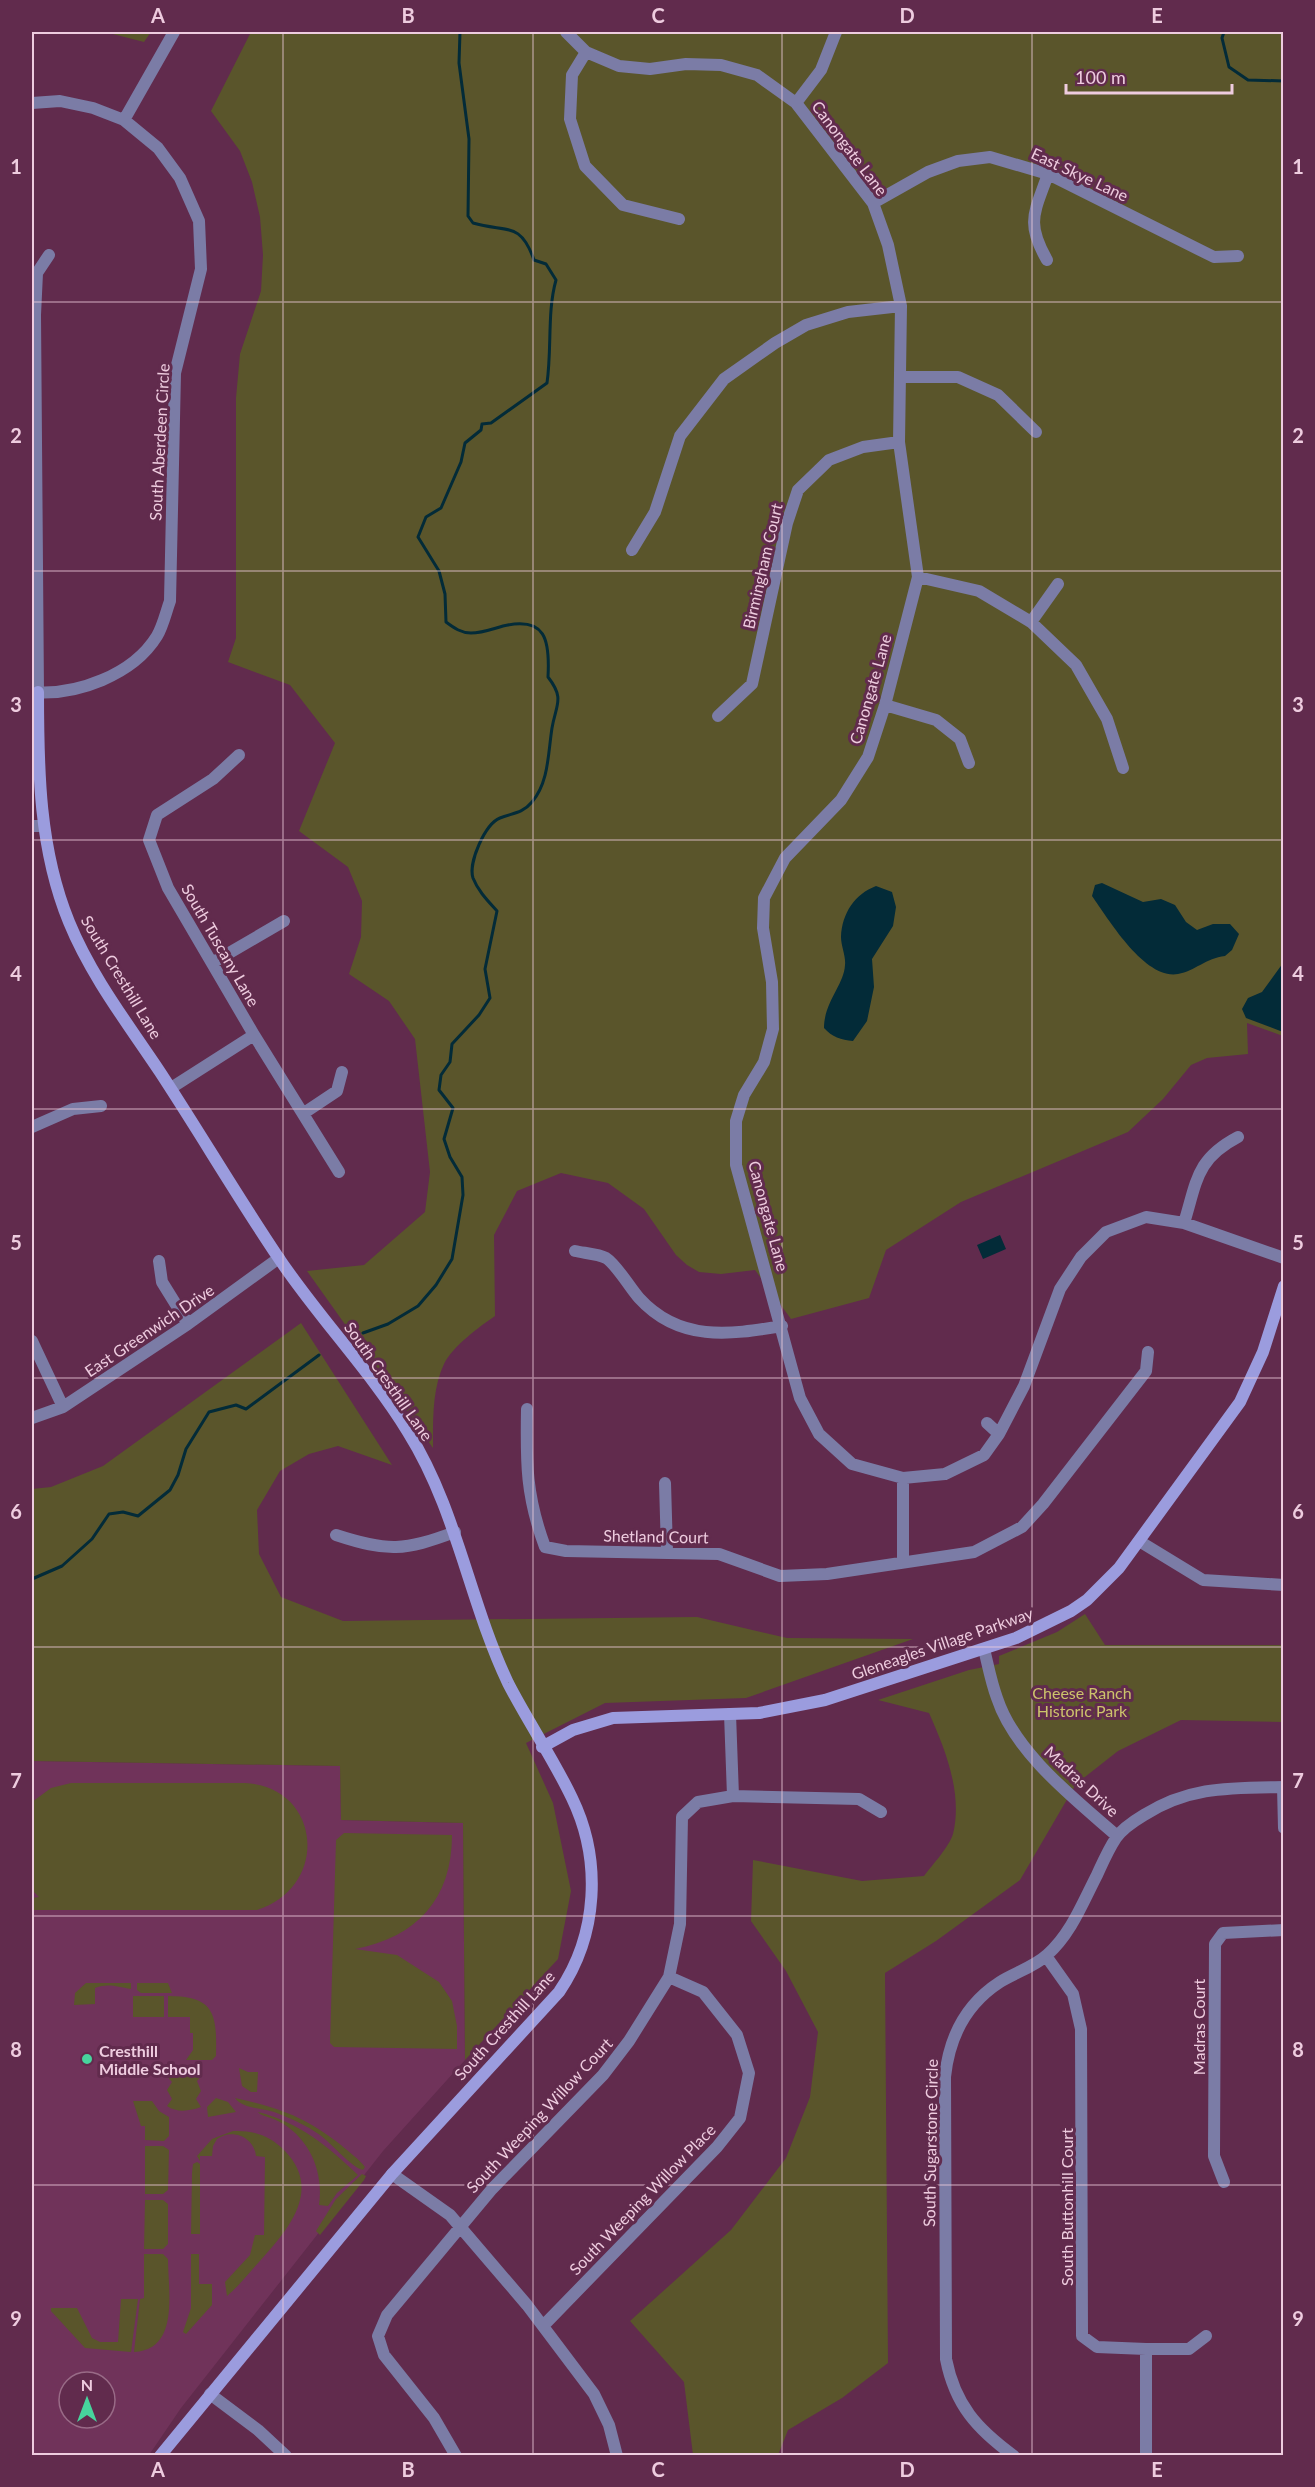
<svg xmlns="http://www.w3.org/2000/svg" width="1315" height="2487" font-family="Lato,sans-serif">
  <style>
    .built { fill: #70335a; fill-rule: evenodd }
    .green { fill: #5a552b }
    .water { fill: #032b38 }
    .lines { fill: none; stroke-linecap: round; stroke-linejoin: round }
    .stream { stroke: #032b38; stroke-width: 3 }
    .street { stroke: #7b7ca6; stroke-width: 12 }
    .secondary { stroke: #9b9cde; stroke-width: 12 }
    .grid { fill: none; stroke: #eeccdf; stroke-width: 1.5; stroke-opacity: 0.55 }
    .poi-dot { fill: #47d49d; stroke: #612b4d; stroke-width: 2 }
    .labels { text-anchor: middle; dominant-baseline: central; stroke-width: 6; stroke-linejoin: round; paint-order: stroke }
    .street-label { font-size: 16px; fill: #eeccdf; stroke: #612b4d }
    .park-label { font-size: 16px; fill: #ccc36b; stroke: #612b4d }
    .poi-label { font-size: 16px; font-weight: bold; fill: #eeccdf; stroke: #612b4d; text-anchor: start }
    .neatline { fill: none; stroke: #eeccdf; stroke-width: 2 }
    .grid-label { font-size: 20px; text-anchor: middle; font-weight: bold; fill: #eeccdf }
  </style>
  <rect width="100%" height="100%" fill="#612b4d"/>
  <path class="built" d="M 32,1761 L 340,1766 L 341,1820 L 463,1823 L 465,2060 L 383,2151 L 181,2408 L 149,2455 L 32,2456 ZM 69,2382 L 105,2382 L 105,2418 L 69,2418 Z"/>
  <path class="green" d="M 105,32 L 151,32 L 144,42 Z
    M 251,32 L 1283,32 L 1283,1036 L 1247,1023 L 1248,1054 L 1207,1058 L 1191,1065 L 1163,1099 L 1128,1132 L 961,1202 L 886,1250 L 869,1298 L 791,1319 L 755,1270 L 721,1274 L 699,1272 L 687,1265 L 676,1255 L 644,1209 L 608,1183 L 561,1173 L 517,1191 L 494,1235 L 495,1316 C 479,1327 453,1346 444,1364 C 432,1389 433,1422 433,1448 L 307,1271 L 364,1265 L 425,1212 L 430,1172 L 415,1039 L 389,1001 L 349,974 L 361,937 L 362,901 L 348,867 L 299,831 L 335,743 L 290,685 L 228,662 L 236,638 L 236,398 L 240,354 L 261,291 L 263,255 L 260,217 L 252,182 L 240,151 L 211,111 Z
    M 301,1323 L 392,1465 L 338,1446 L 309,1454 L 280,1471 L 257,1510 L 259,1554 L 281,1597 L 343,1621 L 697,1617 L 787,1638 L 913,1639 L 746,1698 L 605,1703 L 526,1743 L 553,1803 L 571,1891 L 558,1959 L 465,2060 L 463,1823 L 341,1820 L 340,1766 L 32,1761 L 32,1489 L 51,1487 L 103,1466 Z
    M 1085,1614 L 1105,1645 L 1283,1645 L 1283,1722 L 1181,1720 L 1118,1751 L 1076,1784 L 1020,1880 L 936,1941 L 885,1973 L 888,2363 L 842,2398 L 788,2430 L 778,2455 L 693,2455 L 684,2382 L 630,2321 L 731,2230 L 786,2158 L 810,2097 L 818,2032 L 786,1971 L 751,1921 L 753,1860 L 862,1881 L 924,1876 C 933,1864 949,1847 953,1834 C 963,1793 945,1749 929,1713 L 878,1700 L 969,1670 L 999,1664 L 999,1656 L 1057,1632 Z
    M 71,1783 L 245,1783 C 322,1787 330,1887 257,1910 L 32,1910 L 32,1898 L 39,1897 L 32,1890 L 32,1802 L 51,1788 Z
    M 344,1833 L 452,1835 C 452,1899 417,1937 355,1949 L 397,1955 L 439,1982 L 452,2001 L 457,2026 L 457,2049 L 334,2047 L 330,2043 L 336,1840 Z
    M 86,1983 L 131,1983 L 131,1989 C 117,1987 109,1983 95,1988 L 95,2004 L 74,2005 L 75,1993 Z
    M 137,1983 L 168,1983 L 172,1993 L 141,1993 L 137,1990 Z
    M 133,1996 L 164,1996 L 164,2017 L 133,2017 Z
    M 168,1996 C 215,1996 217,2014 216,2056 L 212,2060 L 186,2060 L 193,2050 L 193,2033 L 190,2033 L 190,2017 L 168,2017 Z
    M 239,2068 L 248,2072 L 258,2072 L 257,2092 L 251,2092 L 242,2086 Z
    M 187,2070 L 202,2075 L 197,2081 L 201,2091 L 196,2099 L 201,2107 C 190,2111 177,2113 167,2106 L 172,2099 L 167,2090 L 172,2082 L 166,2075 L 174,2071 Z
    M 216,2098 L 228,2102 L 236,2112 L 208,2117 L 207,2107 Z
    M 235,2098 C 279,2108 304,2116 341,2145 C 349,2152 359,2159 365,2167 L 363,2170 C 352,2168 331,2143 320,2135 C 306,2125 290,2118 274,2112 C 262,2108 243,2109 235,2098 Z
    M 133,2101 L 152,2101 L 159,2111 L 169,2117 L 169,2136 L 164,2141 L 145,2140 L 145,2126 L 141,2126 Z
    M 258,2112 C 299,2122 329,2147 358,2175 L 337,2193 L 328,2206 L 319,2205 C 324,2171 309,2137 278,2121 C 271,2117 260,2116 258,2112 Z
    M 233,2131 C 253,2130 270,2136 284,2150 C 324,2190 287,2231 259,2262 C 249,2273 238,2287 227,2296 L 225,2282 L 250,2255 L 255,2235 L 264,2235 L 265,2157 L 256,2156 C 254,2137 232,2128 217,2139 L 213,2146 L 212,2156 L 200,2156 L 200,2161 L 197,2156 L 212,2139 Z
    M 145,2146 L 163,2146 L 169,2150 L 168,2190 L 163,2194 L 145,2194 Z
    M 197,2162 L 200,2164 L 200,2234 L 191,2234 L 192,2173 L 193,2164 Z
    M 362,2174 L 366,2176 L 364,2180 L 320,2235 L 316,2231 L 336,2199 Z
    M 145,2200 L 163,2200 L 168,2204 L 168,2244 L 163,2249 L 144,2249 Z
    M 144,2254 L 163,2254 L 168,2259 C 168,2291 180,2350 134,2352 L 140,2299 L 144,2298 Z
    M 191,2254 L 199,2254 L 199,2284 L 212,2284 L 212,2305 L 186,2334 L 183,2332 L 191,2308 Z
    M 121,2299 L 138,2299 L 131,2352 L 85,2348 L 51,2311 L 51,2308 L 77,2308 L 92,2338 L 100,2342 L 118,2342 Z"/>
  <path class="water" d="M 1102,883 L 1143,902 L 1161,899 L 1175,905 L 1186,922 L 1197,930 L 1213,924 L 1230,924 L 1239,934 L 1232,950 L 1225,956 C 1206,958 1195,971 1178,974 C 1145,980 1109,920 1092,896 L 1095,885 Z
    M 876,886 L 892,892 L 896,907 L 893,926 L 872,959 L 874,987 L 867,1021 L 853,1041 C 841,1040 832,1037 824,1028 C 824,1002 844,985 845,965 C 846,956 841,946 841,937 C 842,913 855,894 876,886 Z
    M 1283,963 L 1283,1032 L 1246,1018 L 1242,1009 L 1248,998 L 1262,992 Z
    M 1000,1235 L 1006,1249 L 983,1259 L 977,1245 Z"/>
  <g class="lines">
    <path class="stream" d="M 1224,32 L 1222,38 L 1229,67 L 1248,80 L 1284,81
      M 363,1333 L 388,1324 L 418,1306 L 436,1285 L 452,1259 L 463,1195 L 462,1177 L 450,1157 L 444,1139 L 453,1108 L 439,1090 L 441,1075 L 450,1062 L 452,1044 L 479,1015 L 490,998 L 485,969 L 497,911 C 488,901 478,891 473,878 C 468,863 485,824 500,818 C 512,813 522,814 532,802 C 549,782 548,753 552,728 C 556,704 565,699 548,677 C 550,640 546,616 503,626 C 492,629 482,633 471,633 C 461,633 454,628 446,622 L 445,594 L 439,571 L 418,537 L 426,517 L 441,508 L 461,462 L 465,443 L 481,430 L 482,424 L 491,423 L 547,383 C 552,348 547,312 556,280 L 546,264 L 534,260 C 520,220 506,233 473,223 L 468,216 L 469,139 L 459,63 L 460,32
      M 32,1579 L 62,1566 L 92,1539 L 109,1514 L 123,1512 L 138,1516 L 170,1490 L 178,1475 L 186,1449 L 209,1412 L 236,1405 L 246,1409 L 319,1355"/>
    <path class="street" d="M 566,32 L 586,52 L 619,66 L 650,69 L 686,64 L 721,65 L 757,75 L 796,103 L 873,203 L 888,245 L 901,306 L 899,442 L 918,577 L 885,705 L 868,757 L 841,800 L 785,858 L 764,898 L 763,928 L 772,982 L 773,1029 L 764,1062 L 744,1095 L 736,1121 L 736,1165 L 800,1398 L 819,1434 L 852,1464 L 903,1478 L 945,1474 L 984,1455 L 999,1434 L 1024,1386 L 1060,1289 L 1081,1257 L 1106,1232 L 1146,1217 L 1184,1223 L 1284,1258
      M 586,52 L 572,75 L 570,119 L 585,166 L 623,205 L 679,219
      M 32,103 L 60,101 L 93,108 L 124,120 L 158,148 L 180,178 L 199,221 L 201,269 L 175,373 L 170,601 C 166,612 163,626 157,636 C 133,675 76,696 32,692
      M 796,103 L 821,70 L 836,32
      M 124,120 L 174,32
      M 873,203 L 928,172 L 958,161 L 990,157 L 1048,174 L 1214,257 L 1238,256
      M 1047,260 C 1025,222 1035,212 1048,174
      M 901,377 L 958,377 L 998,395 L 1036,432
      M 632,550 L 655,512 L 680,436 L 724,379 L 775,343 L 806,325 L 848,312 L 901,306
      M 918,577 L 979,591 L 1031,622 L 1076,665 L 1107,719 L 1123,768
      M 1031,622 L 1058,584
      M 38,692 L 35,315 L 37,273 L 49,255
      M 885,705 L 936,720 L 960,739 L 969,763
      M 718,716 L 752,684 L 787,523 L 798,490 L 829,460 L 863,447 L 899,442
      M 239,755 L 213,779 L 157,815 L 149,840 L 168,888 L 254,1035 L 339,1172
      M 32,826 L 44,826
      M 212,963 L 284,921
      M 171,1088 L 254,1035
      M 304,1113 L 337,1091 L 342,1072
      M 32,1127 L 73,1109 L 101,1106
      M 1184,1223 C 1197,1181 1196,1159 1238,1137
      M 575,1251 C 584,1253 599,1254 606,1258 C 617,1265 630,1288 639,1298 C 679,1342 729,1335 782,1326
      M 159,1261 L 162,1282 L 188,1324
      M 32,1341 L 63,1407
      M 527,1409 C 526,1463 526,1496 545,1547 L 566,1551 L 719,1554 L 780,1576 L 827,1574 L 974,1552 L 1022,1527 L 1043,1504 L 1146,1371 L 1148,1352
      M 32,1418 L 63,1407 L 188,1324 L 279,1258
      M 987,1423 L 999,1434
      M 903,1478 L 903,1561
      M 665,1483 L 667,1551
      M 336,1535 C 388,1552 404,1551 455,1532
      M 1139,1541 L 1203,1580 L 1284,1585
      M 984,1649 C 988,1665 991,1682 997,1698 C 1015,1753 1075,1799 1117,1836
      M 730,1714 L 733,1796
      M 1283,1787 L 1284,1828
      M 1046,1956 L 1073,1994 L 1081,2029 L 1082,2336 L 1097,2347 L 1146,2349 L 1189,2349 L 1206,2336
      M 392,2174 L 450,2215 L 527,2305 L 594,2394 L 609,2425 L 617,2456
      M 1224,2182 L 1214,2156 L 1215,1944 L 1223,1933 L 1284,1930
      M 543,2326 L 717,2147 L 740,2118 L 749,2073 L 737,2035 L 703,1992 L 669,1977
      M 1146,2349 L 1146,2456
      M 210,2394 L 258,2430 L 286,2456
      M 456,2456 L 434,2418 L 384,2355 L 378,2336 L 387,2315 L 492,2189 L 603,2075 L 629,2041 L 669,1977 L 680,1924 L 682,1817 L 698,1802 L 733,1796 L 859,1799 L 881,1812
      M 1014,2456 C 977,2429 955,2405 946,2359 L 945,2077 C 949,2038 966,2004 1000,1982 C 1014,1973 1034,1967 1047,1955 C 1071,1934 1083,1902 1097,1875 C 1103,1862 1108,1850 1116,1838 C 1122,1829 1134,1821 1144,1815 C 1190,1786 1230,1788 1284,1787"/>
    <path class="secondary" d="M 38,692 C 38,770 39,849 69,922 C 91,976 128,1024 160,1072 C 200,1133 237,1196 278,1257 C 318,1317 370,1370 408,1432 C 457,1510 469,1601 508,1683 C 528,1722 553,1758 572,1798 C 602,1860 598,1935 559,1992 L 392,2174 L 160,2456
      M 542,1747 L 573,1730 L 613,1718 L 759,1713 L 825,1700 L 1016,1638 L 1071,1611 L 1087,1600 L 1119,1568 L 1240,1402 L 1263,1352 L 1284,1286"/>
  </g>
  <path class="grid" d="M 283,32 L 283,2456M 533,32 L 533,2456M 782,32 L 782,2456M 1032,32 L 1032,2456M 32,302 L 1284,302M 32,571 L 1284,571M 32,840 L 1284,840M 32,1109 L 1284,1109M 32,1378 L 1284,1378M 32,1647 L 1284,1647M 32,1916 L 1284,1916M 32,2185 L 1284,2185"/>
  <circle class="poi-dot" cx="87" cy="2059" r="6"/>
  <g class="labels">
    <g class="street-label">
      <text transform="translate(850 148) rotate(53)">Canongate Lane</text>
      <text transform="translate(1080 174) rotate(25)">East Skye Lane</text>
      <text transform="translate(159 442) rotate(-87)">South Aberdeen Circle</text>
      <text transform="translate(762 566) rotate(-77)">Birmingham Court</text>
      <text transform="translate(870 689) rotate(-74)">Canongate Lane</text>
      <text transform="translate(221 945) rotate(60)">South Tuscany Lane</text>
      <text transform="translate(122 977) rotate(59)">South Cresthill Lane</text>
      <text transform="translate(769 1216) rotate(75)">Canongate Lane</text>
      <text transform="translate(149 1330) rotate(-34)">East Greenwich Drive</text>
      <text transform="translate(389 1381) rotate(55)">South Cresthill Lane</text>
      <text transform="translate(656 1536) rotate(1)">Shetland Court</text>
      <text transform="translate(942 1643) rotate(-19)">Gleneagles Village Parkway</text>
      <text transform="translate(1082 1781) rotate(43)">Madras Drive</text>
      <text transform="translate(504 2025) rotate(-48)">South Cresthill Lane</text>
      <text transform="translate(1198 2027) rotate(-90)">Madras Court</text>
      <text transform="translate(539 2115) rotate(-47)">South Weeping Willow Court</text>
      <text transform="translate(930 2143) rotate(-89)">South Sugarstone Circle</text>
      <text transform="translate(642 2199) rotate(-46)">South Weeping Willow Place</text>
      <text transform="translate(1066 2207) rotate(-90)">South Buttonhill Court</text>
    </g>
    <g class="park-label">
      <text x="1082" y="1692">Cheese Ranch<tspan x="1082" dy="18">Historic Park</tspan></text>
    </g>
    <g class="poi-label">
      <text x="99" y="2050">Cresthill<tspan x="99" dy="18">Middle School</tspan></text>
    </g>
  </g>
  <rect width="1315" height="2487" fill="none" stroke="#612b4d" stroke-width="66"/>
  <g transform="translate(87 2400)"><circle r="28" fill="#612b4d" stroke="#996b87" stroke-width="1.5"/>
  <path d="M0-4.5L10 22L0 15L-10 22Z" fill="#47d49d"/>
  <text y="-9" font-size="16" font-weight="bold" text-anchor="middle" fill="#eeccdf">N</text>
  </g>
  <path d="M1066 84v9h166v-9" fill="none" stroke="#eeccdf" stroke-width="3"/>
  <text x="1075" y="84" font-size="18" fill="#eeccdf" stroke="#612b4d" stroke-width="4.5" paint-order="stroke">100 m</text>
  <rect x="33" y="33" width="1249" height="2421" class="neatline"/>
  <g class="grid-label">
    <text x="158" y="23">A</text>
    <text x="408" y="23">B</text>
    <text x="658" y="23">C</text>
    <text x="907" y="23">D</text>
    <text x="1157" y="23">E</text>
    <text x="16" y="174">1</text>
    <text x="1298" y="174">1</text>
    <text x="16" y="443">2</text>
    <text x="1298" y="443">2</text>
    <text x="16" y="712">3</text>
    <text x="1298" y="712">3</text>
    <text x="16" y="981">4</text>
    <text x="1298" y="981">4</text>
    <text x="16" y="1250">5</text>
    <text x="1298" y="1250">5</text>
    <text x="16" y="1519">6</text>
    <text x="1298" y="1519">6</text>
    <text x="16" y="1788">7</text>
    <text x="1298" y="1788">7</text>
    <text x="16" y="2057">8</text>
    <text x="1298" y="2057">8</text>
    <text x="16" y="2326">9</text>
    <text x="1298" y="2326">9</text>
    <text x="158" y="2477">A</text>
    <text x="408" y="2477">B</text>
    <text x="658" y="2477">C</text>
    <text x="907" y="2477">D</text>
    <text x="1157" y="2477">E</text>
  </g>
</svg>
